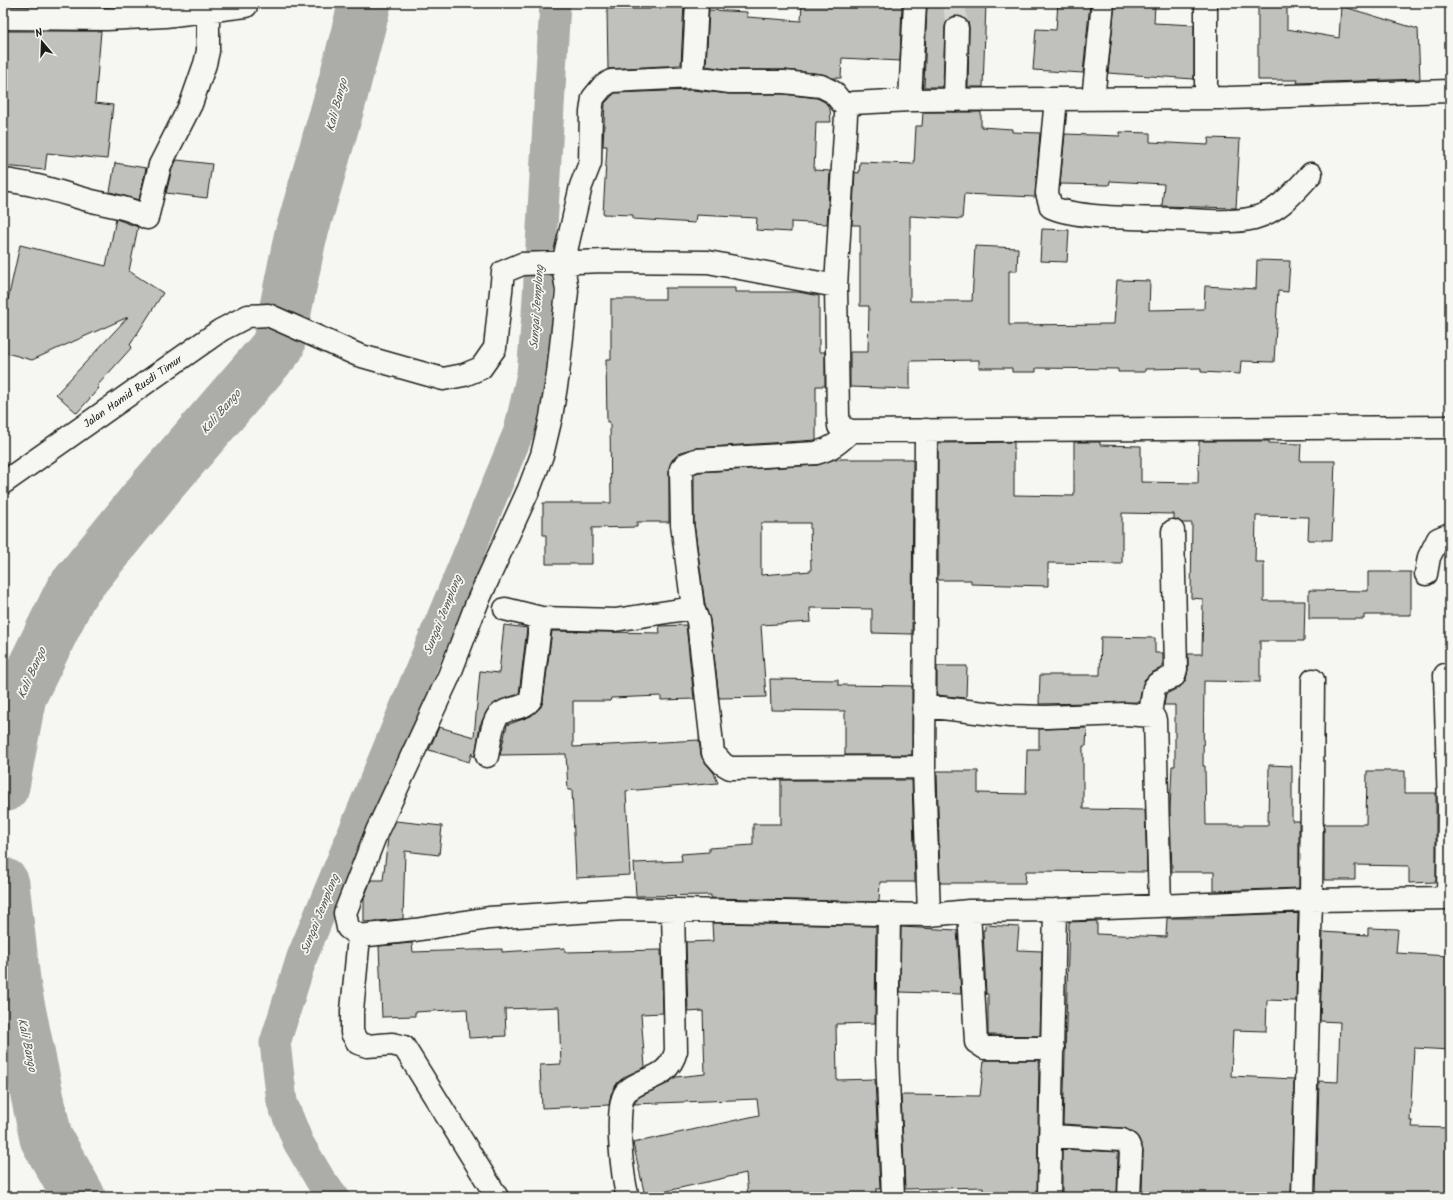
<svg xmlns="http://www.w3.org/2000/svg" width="1453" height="1200" font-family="Kalam,sans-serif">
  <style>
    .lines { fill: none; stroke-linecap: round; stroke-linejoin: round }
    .canal { stroke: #acaca9; stroke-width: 31 }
    .river { stroke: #acaca9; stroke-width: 53 }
    .building { fill: #c0c0bd; stroke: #1c1c1c; fill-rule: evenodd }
    .minor-tunnel { stroke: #d5d5d2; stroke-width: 22; stroke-dasharray: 22 11; stroke-linecap: butt }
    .minor-casing { stroke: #1c1c1c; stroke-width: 25 }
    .minor { stroke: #f6f6f2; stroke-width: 22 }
    .labels { text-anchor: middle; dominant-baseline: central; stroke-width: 3.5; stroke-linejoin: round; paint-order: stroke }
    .street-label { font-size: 11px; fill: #1c1c1c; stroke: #f6f6f2 }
    .water-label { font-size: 12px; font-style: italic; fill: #565654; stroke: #f6f6f2 }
  </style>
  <rect width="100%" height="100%" fill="#f6f6f2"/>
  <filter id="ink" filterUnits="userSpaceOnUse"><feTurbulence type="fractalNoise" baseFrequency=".025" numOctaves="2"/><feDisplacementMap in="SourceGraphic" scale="8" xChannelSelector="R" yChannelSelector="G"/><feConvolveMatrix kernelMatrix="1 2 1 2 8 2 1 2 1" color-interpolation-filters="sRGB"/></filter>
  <g filter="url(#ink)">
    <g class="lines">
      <path class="canal" d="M 334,1197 L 321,1181 L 298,1142 L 282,1102 L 275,1043 L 302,957 L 519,431 L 532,374 L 537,314 L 555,3"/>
      <path class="river" d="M 3,786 L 20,696 L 71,592 L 157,486 L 278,346 L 300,238 L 340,100 L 365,3
        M 3,884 L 15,989 L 46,1138 L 79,1197"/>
    </g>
    <path class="building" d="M 8,3 L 103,3 L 103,6 L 8,6 Z
      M 650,3 L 684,3 L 681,65 L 608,69 L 607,9 L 650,9 Z
      M 802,3 L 869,6 L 869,3 L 902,3 L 900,61 L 842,58 L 841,78 L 833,78 L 822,74 L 785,70 L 731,70 L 706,66 L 709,10 L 747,12 L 747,17 L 801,21 Z
      M 927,3 L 986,3 L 983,87 L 968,87 L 969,28 L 968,22 L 964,18 L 957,16 L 951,17 L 946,22 L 945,27 L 943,87 L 924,87 Z
      M 1058,3 L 1090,3 L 1083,73 L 1033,70 L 1036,29 L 1056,30 Z
      M 1115,3 L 1155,3 L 1154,23 L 1194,25 L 1194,79 L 1108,73 Z
      M 1258,3 L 1287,3 L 1287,29 L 1339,38 L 1341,6 L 1418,29 L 1420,79 L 1297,83 L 1298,80 L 1258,80 Z
      M 6,31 L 101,31 L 95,103 L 113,105 L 107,159 L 47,153 L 45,170 L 3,166 L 3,67 Z
      M 692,90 L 730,94 L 783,94 L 817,98 L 825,102 L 830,109 L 831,122 L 816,122 L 814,170 L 830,171 L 827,224 L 791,222 L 791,232 L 756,230 L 757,218 L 696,215 L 695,223 L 633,219 L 633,215 L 603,214 L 607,146 L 603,146 L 605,103 L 615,93 Z
      M 923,112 L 981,112 L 981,127 L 1012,129 L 1012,132 L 1040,133 L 1035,197 L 964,194 L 962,219 L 910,216 L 910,301 L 972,301 L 975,246 L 1018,248 L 1017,271 L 1009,271 L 1009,325 L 1114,324 L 1117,280 L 1150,281 L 1149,310 L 1204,309 L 1205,286 L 1256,289 L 1257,260 L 1290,261 L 1288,292 L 1278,291 L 1274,362 L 1241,361 L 1240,374 L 1201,372 L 1201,368 L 1145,369 L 1145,372 L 1118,372 L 1118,369 L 1036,368 L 1036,372 L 1012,372 L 1012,368 L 979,368 L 979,360 L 910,361 L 910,389 L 850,387 L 850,352 L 868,352 L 869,306 L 860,306 L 860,225 L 852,225 L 855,172 L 859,173 L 860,162 L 914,164 L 916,126 L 922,126 Z
      M 1120,132 L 1150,133 L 1150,142 L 1208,145 L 1209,138 L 1240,139 L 1236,208 L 1162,206 L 1164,184 L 1110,181 L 1109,185 L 1060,184 L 1065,134 L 1120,136 Z
      M 177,160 L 212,164 L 207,198 L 166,193 L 172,169 Z
      M 115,163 L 146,168 L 139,200 L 110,192 Z
      M 116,219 L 138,227 L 129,271 L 163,293 L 130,345 L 132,347 L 97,386 L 99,388 L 77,413 L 56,394 L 128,317 L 32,360 L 3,352 L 3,322 L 20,245 L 106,266 Z
      M 1042,229 L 1069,230 L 1067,262 L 1040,261 Z
      M 665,288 L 735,288 L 735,292 L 798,292 L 819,296 L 819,352 L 825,352 L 825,386 L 816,386 L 816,440 L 695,448 L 681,452 L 672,460 L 669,469 L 669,522 L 637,522 L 637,527 L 592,528 L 592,564 L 546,564 L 546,535 L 543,535 L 543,503 L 611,503 L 610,422 L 607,422 L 606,359 L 611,359 L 611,299 L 665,299 Z
      M 1199,441 L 1269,441 L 1269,443 L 1301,444 L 1300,461 L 1335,461 L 1332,540 L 1308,540 L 1309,517 L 1256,516 L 1255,562 L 1264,562 L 1264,601 L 1305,601 L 1304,641 L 1260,641 L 1260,682 L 1204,681 L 1203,766 L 1205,766 L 1206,825 L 1268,825 L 1269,765 L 1292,766 L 1292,821 L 1299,821 L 1299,888 L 1214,891 L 1214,872 L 1172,872 L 1170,810 L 1172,766 L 1175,766 L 1175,705 L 1164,705 L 1166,694 L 1180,687 L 1186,680 L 1188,669 L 1188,654 L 1202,654 L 1203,599 L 1191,598 L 1192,523 L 1182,523 L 1174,519 L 1174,514 L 1122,513 L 1122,564 L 1048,563 L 1048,586 L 971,584 L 971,580 L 938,580 L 938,443 L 1014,442 L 1014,495 L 1074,496 L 1074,442 L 1100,442 L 1100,445 L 1141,446 L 1141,482 L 1198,483 Z
      M 835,459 L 913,459 L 912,634 L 872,633 L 872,609 L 810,608 L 811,622 L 761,625 L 766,697 L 719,698 L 710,620 L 705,605 L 694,523 L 694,474 L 699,472 L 817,465 ZM 761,523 L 810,523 L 811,571 L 761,575 Z
      M 1368,572 L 1411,572 L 1411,615 L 1364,615 L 1364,619 L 1309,619 L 1309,590 L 1368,591 Z
      M 504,625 L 527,628 L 519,694 L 500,700 L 488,709 L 480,725 L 475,756 L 472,756 L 472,752 L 469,762 L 429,750 L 439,727 L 474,737 L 480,671 L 499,673 Z
      M 686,625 L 694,699 L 661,700 L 661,696 L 611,698 L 610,701 L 573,701 L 573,747 L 699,740 L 701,755 L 704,761 L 714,773 L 718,783 L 626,791 L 630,875 L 576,878 L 572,790 L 568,790 L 566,754 L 500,755 L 507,725 L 531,716 L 541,707 L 543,701 L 552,631 L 660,633 L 659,626 Z
      M 1101,637 L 1155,638 L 1155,653 L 1163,653 L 1163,667 L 1151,673 L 1144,680 L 1139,702 L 1039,704 L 1040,675 L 1100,675 Z
      M 937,666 L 967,666 L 966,698 L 937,695 Z
      M 770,679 L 838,680 L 838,685 L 912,686 L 912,755 L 845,755 L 845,711 L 771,710 Z
      M 1087,728 L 1086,746 L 1083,746 L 1083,809 L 1145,810 L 1147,872 L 1026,871 L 1025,883 L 940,883 L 937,771 L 978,771 L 978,793 L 1026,794 L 1027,749 L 1039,749 L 1039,729 Z
      M 1367,771 L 1405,771 L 1405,793 L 1436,793 L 1436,882 L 1409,883 L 1409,866 L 1355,865 L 1355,880 L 1324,880 L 1324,824 L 1366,824 Z
      M 781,780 L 912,780 L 915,882 L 880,882 L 879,902 L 711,898 L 711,895 L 636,896 L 634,863 L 682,861 L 681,854 L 709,852 L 709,848 L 753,845 L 753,824 L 781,824 Z
      M 396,821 L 442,826 L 439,855 L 405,851 L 403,919 L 364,922 L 364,898 L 371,880 L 383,880 L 388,838 Z
      M 1298,913 L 1296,1001 L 1267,1000 L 1266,1031 L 1233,1030 L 1231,1076 L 1294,1079 L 1291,1197 L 1142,1197 L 1143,1151 L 1139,1139 L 1135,1134 L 1123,1128 L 1063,1124 L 1069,922 L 1097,921 L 1097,934 L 1166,937 L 1167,918 L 1214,918 L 1214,916 Z
      M 712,923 L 876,926 L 875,1023 L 836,1024 L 837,1080 L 875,1079 L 880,1189 L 876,1189 L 876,1197 L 748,1197 L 746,1173 L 645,1196 L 633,1143 L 759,1115 L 757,1099 L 634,1104 L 639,1097 L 667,1084 L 676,1077 L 705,1074 L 703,1011 L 688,1012 L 686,942 L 713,941 Z
      M 985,925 L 1019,927 L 1017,950 L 1042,951 L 1040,1036 L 988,1035 L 988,994 L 986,994 L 983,930 L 985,930 Z
      M 901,927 L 957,930 L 961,994 L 900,992 Z
      M 1368,928 L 1398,929 L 1396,953 L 1450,956 L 1450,1050 L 1414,1048 L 1410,1121 L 1413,1121 L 1412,1127 L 1450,1128 L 1450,1197 L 1316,1197 L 1319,1081 L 1338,1082 L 1340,1022 L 1320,1021 L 1323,932 L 1368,935 Z
      M 412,943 L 413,952 L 502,949 L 502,952 L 565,948 L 565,952 L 661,950 L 663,1013 L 641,1014 L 645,1067 L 626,1076 L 618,1082 L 611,1094 L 609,1105 L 542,1108 L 540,1065 L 561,1064 L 559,1007 L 505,1009 L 506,1036 L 469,1038 L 467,1009 L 415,1012 L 415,1016 L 382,1017 L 379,946 Z
      M 984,1060 L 1039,1060 L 1037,1197 L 983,1197 L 983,1187 L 905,1189 L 901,1095 L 980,1096 Z
      M 1062,1149 L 1118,1152 L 1117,1197 L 1062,1197 Z"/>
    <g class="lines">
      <path class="minor-tunnel" d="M 954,3 L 957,28"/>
      <g class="minor-casing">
        <path id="minor" d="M 1206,3 L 1206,98
          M 3,18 L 107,19 L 165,16 L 246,6
          M 693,77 L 697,3
          M 1450,91 L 1228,98 L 910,100 L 853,103 L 847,109 L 846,115 L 836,286 L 838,415 L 839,426 L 851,431 L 1450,427
          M 1056,99 L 1047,193 L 1051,207 C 1078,219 1141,218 1172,219 C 1197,220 1230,224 1254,218 C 1280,211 1294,192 1311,174
          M 1093,99 L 1103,3
          M 910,100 L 915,3
          M 955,100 L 957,28
          M 847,109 L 833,92 L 821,86 L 784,82 L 730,82 L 693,77 L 611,81 L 602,87 L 593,98 L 591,112 L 590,163 L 581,186 L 563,264 L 567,291 L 558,374 L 551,417 L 542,455 L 529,489 L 477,603 L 449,676 L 377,831 L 345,913 L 348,928 L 359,936 L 415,930 L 489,918 L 624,909 L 929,915 L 969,911 L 1055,910 L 1311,900 L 1450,898
          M 3,180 C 33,183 59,192 88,200 C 107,205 130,207 147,218 L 160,165 L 191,104 L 205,64 L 208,51 L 208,11
          M 926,430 L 924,767 L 929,915
          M 3,483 L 221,330 L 248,316 L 268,315 L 358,355 L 443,379 L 464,375 L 481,368 L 495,348 L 503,272 L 522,264 L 605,261 L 708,262 L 836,286
          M 1426,574 L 1429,557 L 1438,539 L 1450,534
          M 693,608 L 682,524 L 681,469 L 686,464 L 696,460 L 816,453 C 832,449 840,442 851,431
          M 505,609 L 541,618 L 615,620 L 693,608 L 698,621 L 713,753 L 723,764 L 730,768 L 924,767
          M 1445,675 L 1449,807 L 1448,897
          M 925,706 L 1010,716 L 1046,717 L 1125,714 L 1153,716 L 1155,720 L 1160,906
          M 1150,714 L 1154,688 L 1157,684 L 1174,676 L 1176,669 L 1173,531
          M 487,756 C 489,747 492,722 498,716 C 507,706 524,711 531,699 L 541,618
          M 969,911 L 976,1042 L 985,1048 L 1053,1048
          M 889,915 L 887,1056 L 893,1197
          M 359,936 L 352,1011 L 352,1033 L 358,1043 L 367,1046 L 392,1044 L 404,1047 L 497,1197
          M 1051,1136 L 1122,1140 L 1128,1144 L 1131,1151 L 1129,1197
          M 628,1197 C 622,1180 614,1105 626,1092 C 642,1076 668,1081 676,1051 L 673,910
          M 1049,1197 L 1055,910
          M 1303,1197 L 1311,900 L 1313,680"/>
      </g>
      <use href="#minor" class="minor"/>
    </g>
  </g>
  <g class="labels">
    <g class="street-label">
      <text transform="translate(133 392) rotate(-35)">Jalan Hamid Rusdi Timur</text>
    </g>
    <g class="water-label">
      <text transform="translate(337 105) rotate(-75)">Kali Bango</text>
      <text transform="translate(537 307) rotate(-86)">Sungai Jemplong</text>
      <text transform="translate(221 412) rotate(-49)">Kali Bango</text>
      <text transform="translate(443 615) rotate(-68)">Sungai Jemplong</text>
      <text transform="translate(32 673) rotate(-66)">Kali Bango</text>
      <text transform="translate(320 914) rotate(-68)">Sungai Jemplong</text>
      <text transform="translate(27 1045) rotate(78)">Kali Bango</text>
    </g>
  </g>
  <rect width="1453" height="1200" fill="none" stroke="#f6f6f2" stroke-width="16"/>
  <rect x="8" y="8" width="1437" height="1184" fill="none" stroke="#1c1c1c" stroke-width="1.5" filter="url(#ink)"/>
  <g transform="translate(42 42) rotate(341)" stroke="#f6f6f2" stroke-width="3" paint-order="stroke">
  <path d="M0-3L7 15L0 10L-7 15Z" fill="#1c1c1c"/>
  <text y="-6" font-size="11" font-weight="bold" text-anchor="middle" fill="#1c1c1c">N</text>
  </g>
</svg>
